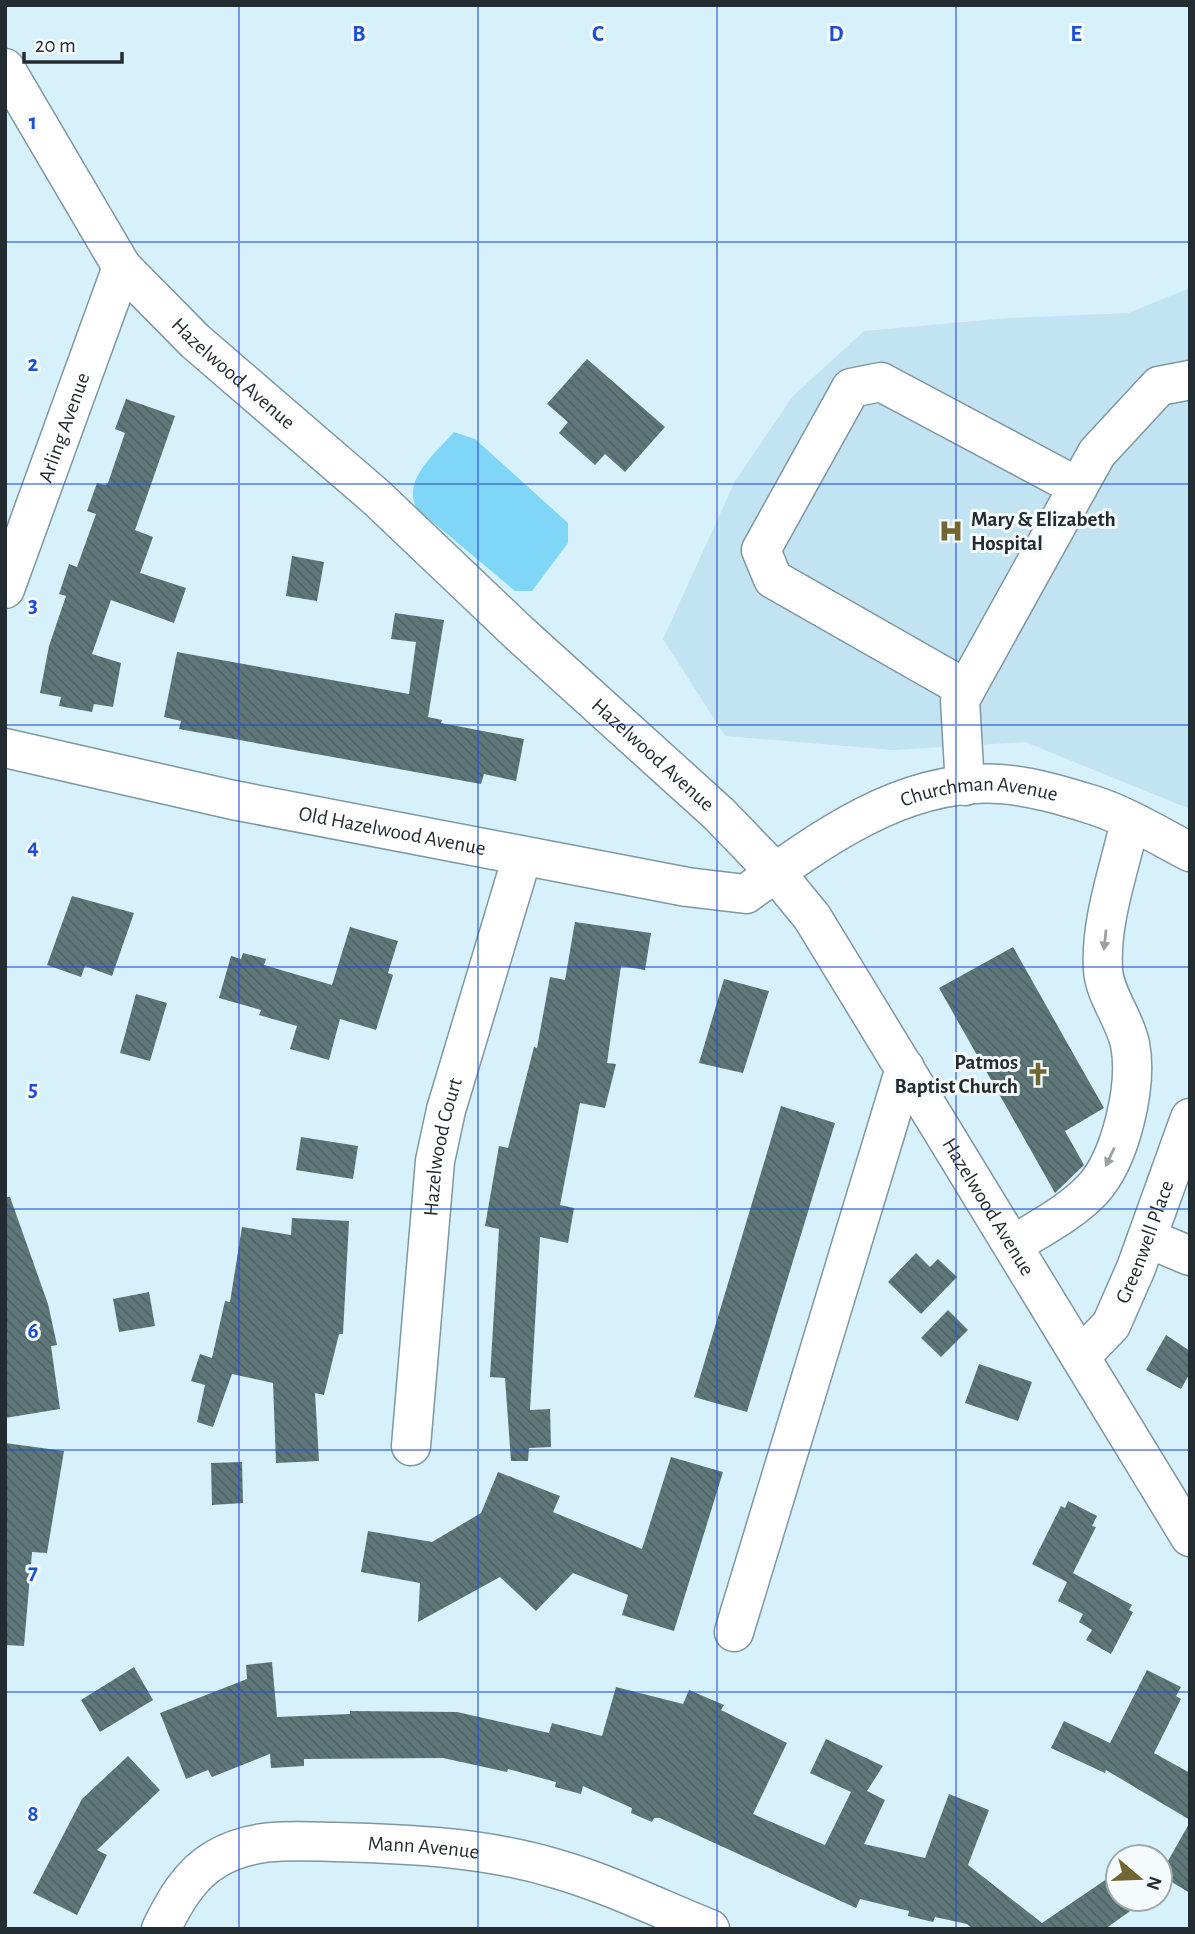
<svg xmlns="http://www.w3.org/2000/svg" width="1195" height="1934" font-family="'Alegreya Sans',sans-serif">
  <style>
    .built { fill: #c2e3f1 }
    .green { fill: #80d6f7 }
    .building { fill: url(#building-back-hatch) }
    .lines { fill: none; stroke-linecap: round; stroke-linejoin: round }
    .minor-casing { stroke: #7f97a1; stroke-width: 41 }
    .minor { stroke: #fff; stroke-width: 38 }
    .oneway { fill: #9ca0a2 }
    .grid { fill: none; stroke: #1d4ed8; stroke-width: 2; stroke-opacity: 0.55 }
    .labels { text-anchor: middle; dominant-baseline: central; stroke-width: 6; stroke-linejoin: round; paint-order: stroke }
    .street-label { font-size: 21px; fill: #232c30; stroke: #f5fafc }
    .poi-label { font-size: 21px; font-weight: bold; fill: #232c30; stroke: #f5fafc; text-anchor: start }
    .grid-label { font-size: 23px; text-anchor: middle; font-weight: bold; fill: #1d4ed8; stroke: #f5fafc; stroke-width: 6; stroke-linejoin: round; paint-order: stroke }
  </style>
  <defs>
    <pattern id="building-back-hatch" width="6" height="6" patternUnits="userSpaceOnUse" patternTransform="scale(1.75)"><rect width="6" height="6" fill="#5e7879"/><path d="M-1 5l2 2M0 0l6 6M5-1l2 2" fill="none" stroke="#4d6364"/></pattern>
  </defs>
  <rect width="100%" height="100%" fill="#d7f1fc"/>
  <path class="built" d="M 1190,288 L 1190,809 L 1025,742 L 893,750 L 725,736 L 663,639 L 735,481 L 793,396 L 864,331 L 1008,318 L 1128,313 Z"/>
  <path class="green" d="M 454,432 L 475,439 L 568,523 L 568,543 L 532,591 L 515,591 L 417,509 C 401,480 436,453 454,432 Z"/>
  <path class="building" d="M 587,359 L 665,427 L 625,472 L 605,454 L 595,465 L 559,433 L 568,422 L 547,404 Z
    M 126,399 L 175,416 L 135,530 L 153,537 L 140,573 L 186,588 L 174,623 L 111,600 L 92,654 L 121,663 L 113,707 L 94,704 L 92,712 L 59,706 L 61,697 L 40,693 L 49,646 L 66,596 L 59,594 L 69,564 L 77,567 L 96,514 L 87,511 L 97,483 L 105,485 L 108,483 L 125,433 L 115,429 Z
    M 292,556 L 324,562 L 317,601 L 286,596 Z
    M 395,613 L 444,620 L 428,717 L 442,720 L 441,723 L 524,739 L 516,781 L 484,774 L 481,784 L 179,729 L 181,721 L 164,717 L 177,652 L 409,694 L 416,642 L 391,639 Z
    M 72,896 L 134,913 L 112,976 L 85,966 L 81,977 L 47,965 Z
    M 575,922 L 651,933 L 645,970 L 621,966 L 607,1063 L 616,1064 L 605,1108 L 580,1103 L 560,1205 L 574,1208 L 568,1243 L 540,1237 L 530,1410 L 550,1409 L 551,1447 L 529,1448 L 528,1461 L 511,1461 L 505,1378 L 490,1377 L 499,1229 L 485,1226 L 499,1146 L 508,1148 L 534,1047 L 537,1048 L 550,977 L 565,980 Z
    M 350,927 L 398,941 L 388,973 L 393,975 L 376,1030 L 340,1019 L 329,1060 L 290,1049 L 297,1026 L 259,1015 L 261,1010 L 219,998 L 231,956 L 241,959 L 243,953 L 266,959 L 264,965 L 332,985 Z
    M 1013,947 L 1104,1108 L 1065,1131 L 1084,1165 L 1055,1193 L 939,988 Z
    M 724,979 L 769,991 L 743,1073 L 699,1063 Z
    M 136,994 L 167,1003 L 150,1061 L 120,1053 Z
    M 781,1106 L 835,1123 L 747,1412 L 694,1397 Z
    M 301,1137 L 358,1146 L 353,1179 L 296,1170 Z
    M 5,1197 L 10,1197 L 48,1304 L 57,1345 L 51,1346 L 60,1409 L 5,1418 Z
    M 292,1218 L 349,1221 L 343,1334 L 339,1334 L 324,1395 L 315,1393 L 319,1461 L 276,1463 L 273,1383 L 232,1374 L 213,1427 L 197,1422 L 205,1385 L 191,1381 L 200,1354 L 212,1358 L 225,1301 L 230,1302 L 242,1227 L 291,1235 Z
    M 916,1253 L 930,1267 L 938,1259 L 957,1277 L 921,1314 L 888,1282 Z
    M 149,1292 L 155,1326 L 119,1332 L 113,1299 Z
    M 948,1310 L 968,1330 L 941,1357 L 921,1338 Z
    M 1166,1335 L 1190,1351 L 1190,1373 L 1181,1389 L 1146,1370 Z
    M 979,1364 L 1032,1382 L 1018,1421 L 965,1403 Z
    M 5,1443 L 64,1451 L 47,1553 L 32,1552 L 24,1646 L 5,1645 Z
    M 671,1457 L 723,1472 L 674,1631 L 622,1615 L 628,1595 L 573,1573 L 536,1611 L 500,1577 L 418,1622 L 420,1583 L 361,1572 L 368,1531 L 432,1542 L 481,1513 L 498,1472 L 560,1496 L 553,1512 L 642,1549 Z
    M 242,1462 L 243,1503 L 212,1505 L 211,1463 Z
    M 1068,1501 L 1097,1516 L 1092,1526 L 1096,1527 L 1073,1573 L 1132,1605 L 1129,1610 L 1133,1612 L 1111,1654 L 1086,1640 L 1092,1630 L 1079,1622 L 1083,1614 L 1058,1601 L 1067,1582 L 1032,1564 L 1061,1506 L 1065,1508 Z
    M 272,1662 L 277,1717 L 350,1714 L 350,1711 L 457,1712 L 549,1733 L 552,1723 L 602,1736 L 616,1687 L 683,1704 L 689,1690 L 724,1705 L 721,1710 L 787,1743 L 753,1814 L 825,1845 L 851,1792 L 810,1773 L 826,1739 L 883,1766 L 867,1791 L 885,1800 L 864,1844 L 925,1858 L 949,1794 L 989,1810 L 968,1865 L 1042,1923 L 1117,1872 L 1118,1899 L 1136,1899 L 1140,1904 L 1105,1929 L 973,1929 L 967,1924 L 935,1917 L 933,1922 L 908,1916 L 909,1911 L 860,1899 L 856,1908 L 660,1818 L 654,1818 L 652,1822 L 631,1813 L 632,1808 L 583,1786 L 581,1794 L 555,1787 L 556,1782 L 508,1769 L 507,1772 L 443,1758 L 304,1759 L 304,1766 L 271,1768 L 270,1754 L 212,1777 L 208,1770 L 186,1779 L 160,1713 L 247,1679 L 246,1665 Z
    M 134,1667 L 153,1700 L 100,1732 L 81,1700 Z
    M 1147,1670 L 1181,1687 L 1176,1696 L 1181,1699 L 1154,1753 L 1190,1773 L 1190,1820 L 1106,1770 L 1105,1773 L 1051,1748 L 1064,1721 L 1110,1743 Z
    M 128,1756 L 160,1790 L 97,1850 L 107,1855 L 77,1915 L 33,1893 L 82,1799 Z
    M 1190,1822 L 1190,1893 L 1160,1875 Z"/>
  <g class="lines">
    <g class="minor-casing">
      <g id="minor">
        <path id="s1" d="M 5,68 L 122,267 L 195,341 L 376,497 L 519,633 L 719,814 L 775,872 L 812,917 L 1190,1537"/>
        <path id="s2" d="M 5,589 L 122,267"/>
        <path d="M 966,689 L 773,579 L 761,550 L 851,388 L 881,382 L 1078,487"/>
        <path id="s3" d="M 5,748 L 233,800 L 687,887 L 746,894 C 819,840 904,778 1000,784 C 1031,786 1064,796 1093,805 C 1127,816 1159,836 1190,852"/>
        <path d="M 965,786 L 960,700 L 1078,487 L 1097,453 L 1159,386 L 1190,380"/>
        <path d="M 1147,1238 L 1190,1256"/>
        <path d="M 1013,1245 C 1040,1228 1070,1213 1092,1190 C 1121,1159 1138,1085 1130,1044 C 1125,1019 1104,994 1103,969 C 1100,920 1120,868 1130,821"/>
        <path id="s4" d="M 1081,1356 L 1111,1325 L 1136,1268 L 1190,1118"/>
        <path id="s5" d="M 411,1446 L 435,1161 L 446,1110 L 522,857"/>
        <path d="M 734,1632 L 905,1068"/>
        <path id="s6" d="M 161,1929 C 174,1902 190,1874 216,1859 C 253,1837 295,1841 335,1842 C 411,1844 484,1847 557,1869 C 609,1884 660,1909 710,1929"/>
      </g>
    </g>
    <use href="#minor" class="minor"/>
  </g>
  <defs><path id="oneway-solid" d="M-6-.8H1V-3.2L6.5 0L1 3.2V.8H-6Z" transform="scale(1.75)"/></defs>
  <g class="oneway">
    <use href="#oneway-solid" transform="translate(1105 940) rotate(96)"/>
    <use href="#oneway-solid" transform="translate(1110 1157) rotate(115)"/>
  </g>
  <path class="grid" d="M 239,5 L 239,1929M 478,5 L 478,1929M 717,5 L 717,1929M 956,5 L 956,1929M 5,242 L 1190,242M 5,484 L 1190,484M 5,725 L 1190,725M 5,967 L 1190,967M 5,1209 L 1190,1209M 5,1450 L 1190,1450M 5,1692 L 1190,1692"/>
  <defs>
    <g id="hospital-bare" transform="scale(1.89)"><path d="M-5-5h3v3.5h4V-5h3V5h-3V1.5h-4V5h-3Z" fill="#726633" stroke="#f5fafc" stroke-width="2.5" paint-order="stroke"/></g>
    <g id="church-bare" transform="scale(1.89)"><path d="M-1.2-6h2.4v3.5h3.3v2.4h-3.3V6h-2.4V-.1h-3.3v-2.4h3.3Z" fill="#726633" stroke="#f5fafc" stroke-width="2.5" paint-order="stroke"/></g>
  </defs>
  <g fill-rule="evenodd">
    <use href="#hospital-bare" x="951" y="531"/>
    <use href="#church-bare" x="1038" y="1074"/>
  </g>
  <g class="labels">
    <g class="street-label">
      <text stroke="none"><textPath href="#s1" startOffset="385">Hazelwood Avenue</textPath></text>
      <text stroke="none"><textPath href="#s2" startOffset="172">Arling Avenue</textPath></text>
      <text stroke="none"><textPath href="#s1" startOffset="952">Hazelwood Avenue</textPath></text>
      <text stroke="none"><textPath href="#s3" startOffset="1017">Churchman Avenue</textPath></text>
      <text stroke="none"><textPath href="#s3" startOffset="396">Old Hazelwood Avenue</textPath></text>
      <text stroke="none"><textPath href="#s5" startOffset="301">Hazelwood Court</textPath></text>
      <text stroke="none"><textPath href="#s1" startOffset="1519">Hazelwood Avenue</textPath></text>
      <text stroke="none"><textPath href="#s4" startOffset="133">Greenwell Place</textPath></text>
      <text stroke="none"><textPath href="#s6" startOffset="301">Mann Avenue</textPath></text>
    </g>
    <g class="poi-label">
      <text x="971" y="519">Mary &amp; Elizabeth<tspan x="971" dy="24">Hospital</tspan></text>
      <text x="1018" y="1062" text-anchor="end">Patmos<tspan x="1018" dy="24">Baptist Church</tspan></text>
    </g>
  </g>
  <g class="grid-label">
    <text x="359" y="41">B</text>
    <text x="598" y="41">C</text>
    <text x="836" y="41">D</text>
    <text x="1076" y="41">E</text>
    <text x="33" y="129">1</text>
    <text x="33" y="371">2</text>
    <text x="33" y="612">3</text>
    <text x="33" y="854">4</text>
    <text x="33" y="1096">5</text>
    <text x="33" y="1338">6</text>
    <text x="33" y="1579">7</text>
    <text x="33" y="1821">8</text>
  </g>
  <rect width="1195" height="1934" fill="none" stroke="#232c30" stroke-width="14"/>
  <g transform="translate(1139 1878) rotate(109)"><circle r="33" fill="#f5fafc" stroke="#a1a8aa" stroke-width="2"/>
  <path d="M0-5L12 26L0 18L-12 26Z" fill="#726633"/>
  <text y="-10" font-size="19" font-weight="bold" text-anchor="middle" fill="#232c30">N</text>
  </g>
  <path d="M24 52v10h98v-10" fill="none" stroke="#232c30" stroke-width="3.5"/>
  <text x="35" y="52" font-size="21" fill="#232c30" stroke="#f5fafc" stroke-width="5" paint-order="stroke">20 m</text>
</svg>
